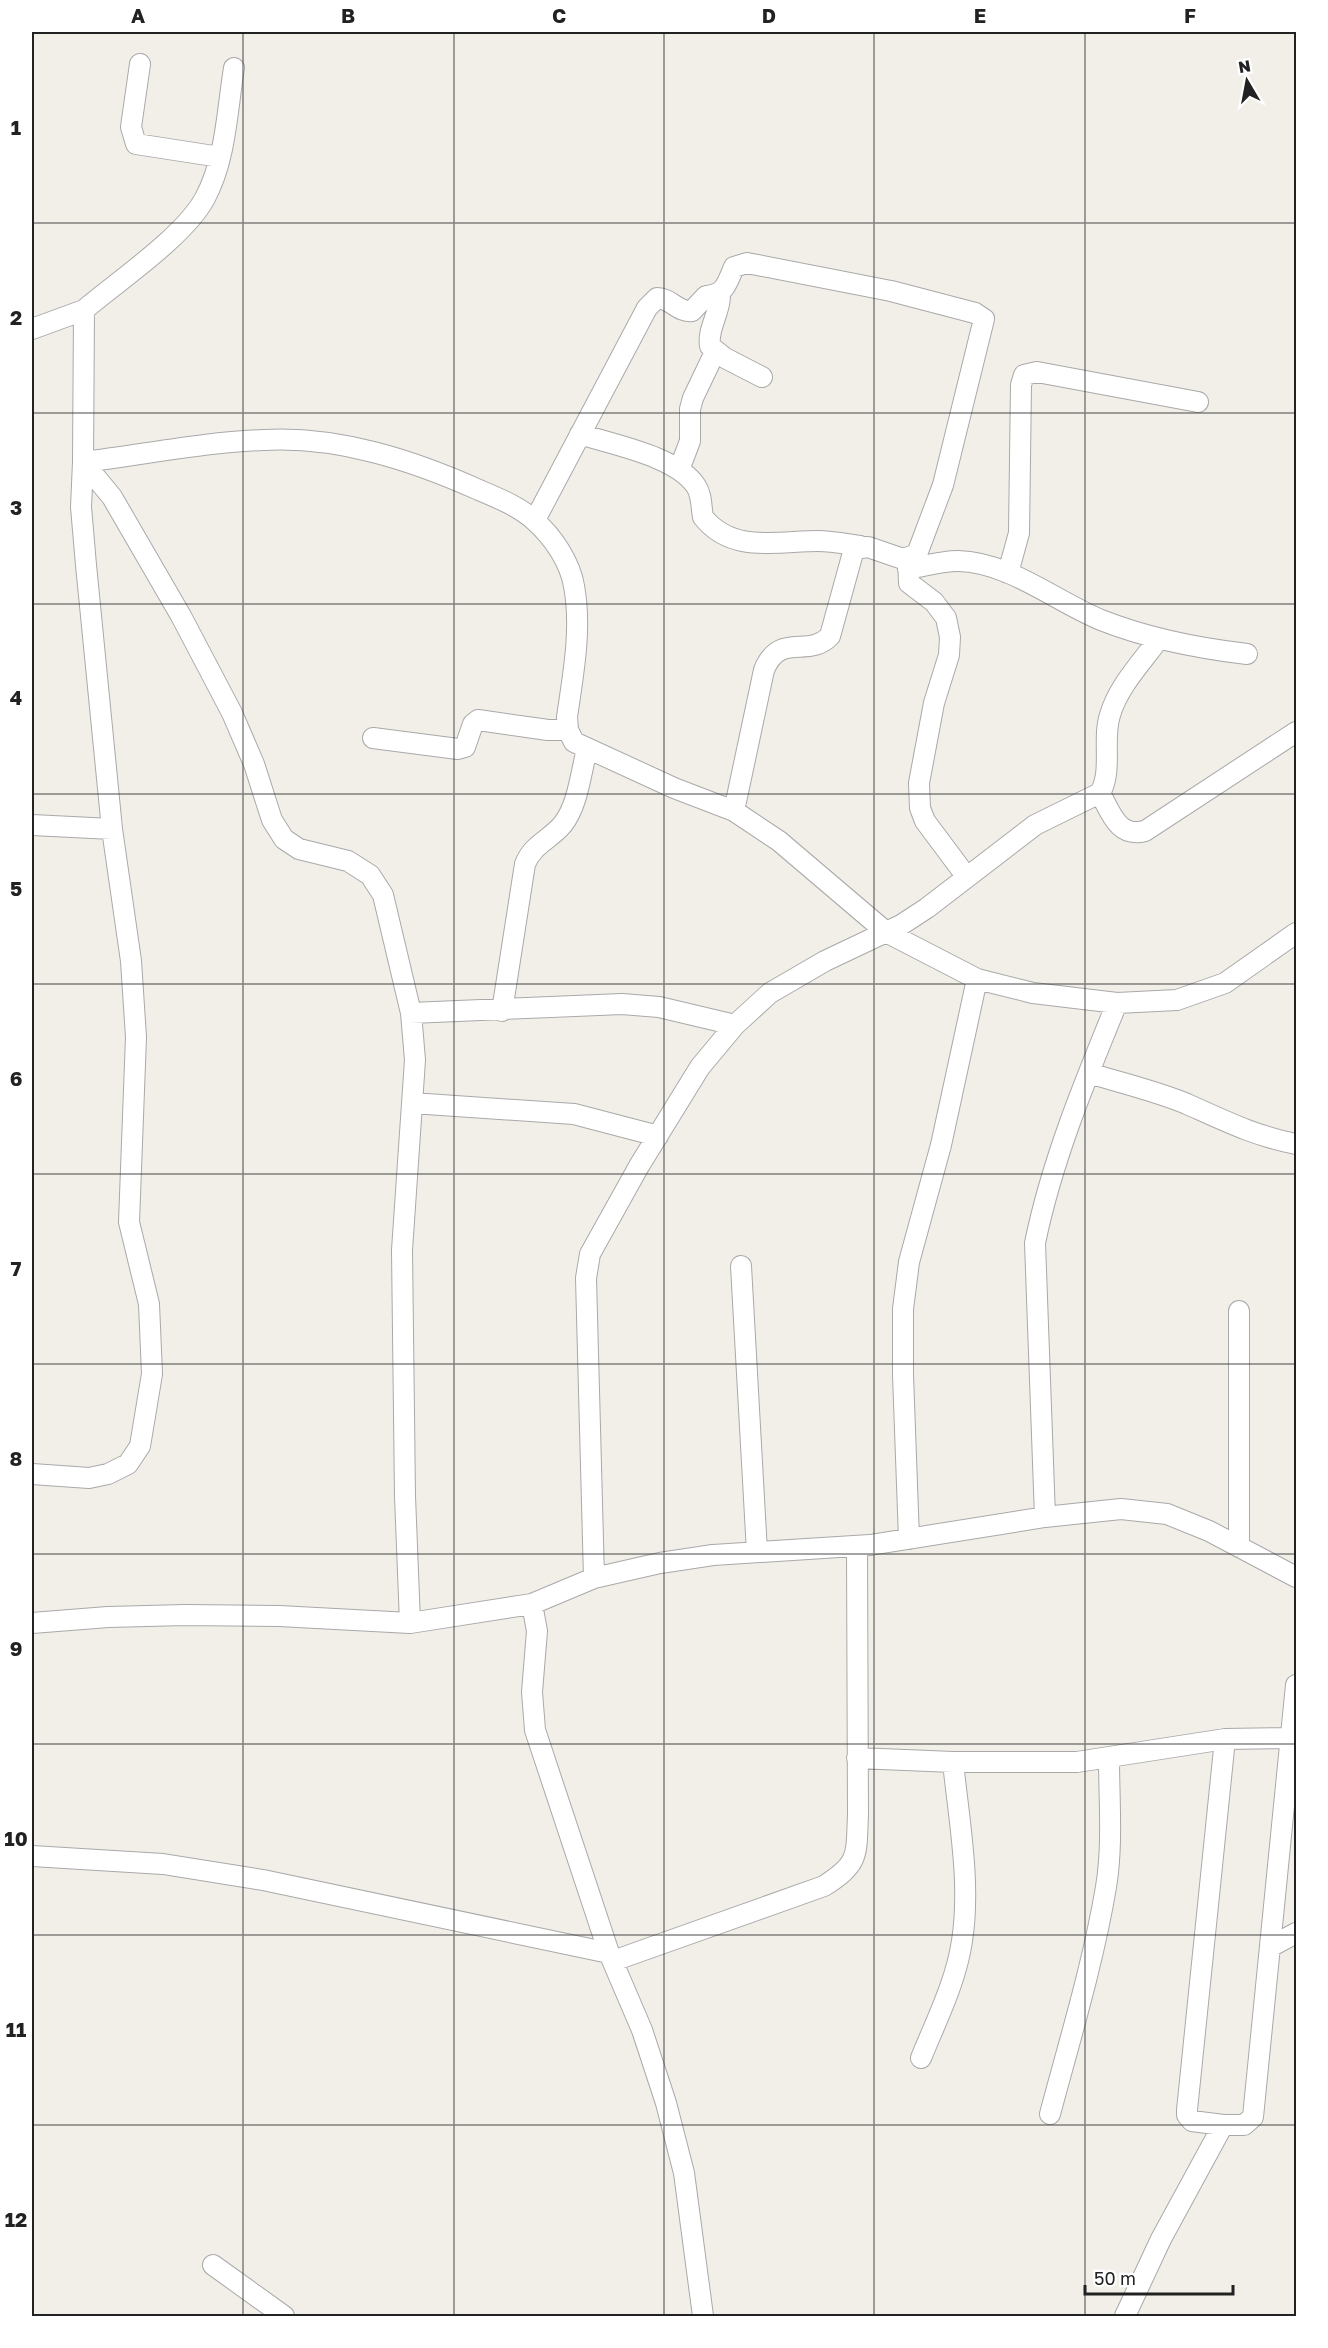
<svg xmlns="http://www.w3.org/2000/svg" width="1328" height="2348" font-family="'Golos Text',sans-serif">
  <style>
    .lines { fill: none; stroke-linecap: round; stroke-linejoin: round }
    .street-casing { stroke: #a9a9a9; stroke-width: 22 }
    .street { stroke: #fff; stroke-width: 20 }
    .grid { fill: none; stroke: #222; stroke-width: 1.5; stroke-opacity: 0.55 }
    .neatline { fill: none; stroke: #222; stroke-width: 2 }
    .grid-label { font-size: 20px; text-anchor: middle; font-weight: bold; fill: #222 }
  </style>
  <rect width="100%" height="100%" fill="#f2efe9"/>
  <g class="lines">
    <g class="street-casing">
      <path id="street" d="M 140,64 L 131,127 L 136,144 L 220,157
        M 720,294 C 721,312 707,328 710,346 L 725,358 L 762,377
        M 84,310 C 118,281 185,236 205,198 C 226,159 227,111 234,68
        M 32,329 L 84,310 L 83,462 C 143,455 203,442 264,440 C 338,436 412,460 479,490 C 498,498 520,507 535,521 C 553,537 570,562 574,586 C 582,629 573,675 567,717 L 568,730 L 574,742 L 674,788 L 734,811 L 779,841 L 886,932 L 977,979 L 1033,993 L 1117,1003 L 1177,1000 L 1225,983 L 1296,933
        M 580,434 C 613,445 676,456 696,486 C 702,495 701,507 703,517 C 732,554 779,541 818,541 C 832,541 846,544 860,546
        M 679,470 L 690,441 L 690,409 L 693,398 L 715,352
        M 535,520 L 647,308 L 657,298 C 671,298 678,313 692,311 L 706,296 C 725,295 727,283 734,267 L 747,263 L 891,291 L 975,313 L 984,319 L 943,485 L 917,554 L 903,559 L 868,547 L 854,549 L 830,636 C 808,659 780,631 764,670 L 734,811
        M 908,559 L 909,583 L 934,602 L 946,618 L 950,637 L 949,655 L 934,703 L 919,783 L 920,808 L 925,821 L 966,876
        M 908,569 C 924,566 942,561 958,561 C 1009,562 1055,601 1101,620 C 1149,639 1196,648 1247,654
        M 1008,573 L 1019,533 L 1021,385 L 1024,375 L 1037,372 L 1198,402
        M 373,738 L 458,749 L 465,747 L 473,724 L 478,720 L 548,730 L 568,730
        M 1100,793 C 1111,813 1118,838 1145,831 L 1296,732
        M 32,825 L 112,829
        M 502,1011 L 525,864 C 533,844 550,840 563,824 C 578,805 581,772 587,749
        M 411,1013 L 622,1004 L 659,1007 L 735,1025
        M 1089,1073 C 1121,1083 1156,1091 1187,1104 C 1225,1121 1255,1136 1296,1144
        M 412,1103 L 574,1114 L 658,1136
        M 741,1266 L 757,1552
        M 32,1474 L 89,1478 L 108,1474 L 128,1464 L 140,1446 L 152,1374 L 149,1304 L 129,1222 L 136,1037 L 131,961 L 112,829 L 86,565 L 81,507 L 83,462 L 112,497 L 181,616 L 232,713 L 254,764 L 272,820 L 284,839 L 299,849 L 348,861 L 370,875 L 383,895 L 411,1013 L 415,1060 L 402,1250 L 405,1496 L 410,1623
        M 1045,1517 L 1035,1243 C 1052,1160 1085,1081 1117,1003
        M 909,1539 L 903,1375 L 903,1309 L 909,1262 L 941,1145 L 977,979
        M 1239,1547 L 1239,1311
        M 594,1578 L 586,1278 L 590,1254 L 639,1166 L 700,1067 L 735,1025 L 770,993 L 825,961 L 901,925 L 927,908 L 1035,825 L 1100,793 C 1113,771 1102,739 1110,715 C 1118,687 1141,663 1158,640
        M 532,1604 L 537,1631 L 532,1692 L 535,1730 L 609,1953 L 642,2030 L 666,2103 L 684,2173 L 703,2316
        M 32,1623 L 108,1617 L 185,1615 L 279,1616 L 410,1623 L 532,1604 L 594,1578 L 660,1563 L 713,1555 L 870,1545 L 1045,1517 L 1121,1509 L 1167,1514 L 1209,1531 L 1296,1577
        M 857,1758 L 953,1762 L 1077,1762 L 1225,1739 L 1290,1738
        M 32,1856 L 163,1864 L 263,1880 L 609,1953
        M 1270,1947 L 1296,1933
        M 613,1961 L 824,1886 C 860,1863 856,1856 858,1815 L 857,1546
        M 921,2058 C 936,2021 956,1982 962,1941 C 971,1883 959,1821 953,1762
        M 1050,2114 C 1070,2039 1093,1964 1106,1887 C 1113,1845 1109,1800 1109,1758
        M 1223,2125 L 1192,2121 L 1187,2115 L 1187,2110 L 1225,1739
        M 213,2265 L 284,2316
        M 1125,2316 L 1161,2239 L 1223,2125 L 1244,2125 L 1253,2117 L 1296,1685"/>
    </g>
    <use href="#street" class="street"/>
  </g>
  <path class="grid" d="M 243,32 L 243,2316M 454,32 L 454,2316M 664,32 L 664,2316M 874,32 L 874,2316M 1085,32 L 1085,2316M 32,223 L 1296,223M 32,413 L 1296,413M 32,604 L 1296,604M 32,794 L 1296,794M 32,984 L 1296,984M 32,1174 L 1296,1174M 32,1364 L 1296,1364M 32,1554 L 1296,1554M 32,1744 L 1296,1744M 32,1935 L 1296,1935M 32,2125 L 1296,2125"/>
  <rect width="1328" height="2348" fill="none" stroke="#ffffff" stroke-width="66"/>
  <g transform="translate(1247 81) rotate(350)" stroke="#ffffff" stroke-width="4.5" paint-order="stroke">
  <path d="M0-4.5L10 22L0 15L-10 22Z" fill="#222222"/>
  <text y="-9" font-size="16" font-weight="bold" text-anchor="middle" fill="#222222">N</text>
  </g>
  <path d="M1085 2285v9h148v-9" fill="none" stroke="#222222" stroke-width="3"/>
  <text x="1094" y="2285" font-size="18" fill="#222222" stroke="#ffffff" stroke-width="4.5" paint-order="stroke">50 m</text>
  <rect x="33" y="33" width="1262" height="2282" class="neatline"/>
  <g class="grid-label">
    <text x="138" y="23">A</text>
    <text x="348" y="23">B</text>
    <text x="559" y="23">C</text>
    <text x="769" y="23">D</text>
    <text x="980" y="23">E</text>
    <text x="1190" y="23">F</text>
    <text x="16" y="135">1</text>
    <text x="16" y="325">2</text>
    <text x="16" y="515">3</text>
    <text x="16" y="705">4</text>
    <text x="16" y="896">5</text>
    <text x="16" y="1086">6</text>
    <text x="16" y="1276">7</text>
    <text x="16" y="1466">8</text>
    <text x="16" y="1656">9</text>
    <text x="16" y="1846">10</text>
    <text x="16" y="2037">11</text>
    <text x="16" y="2227">12</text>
  </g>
</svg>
